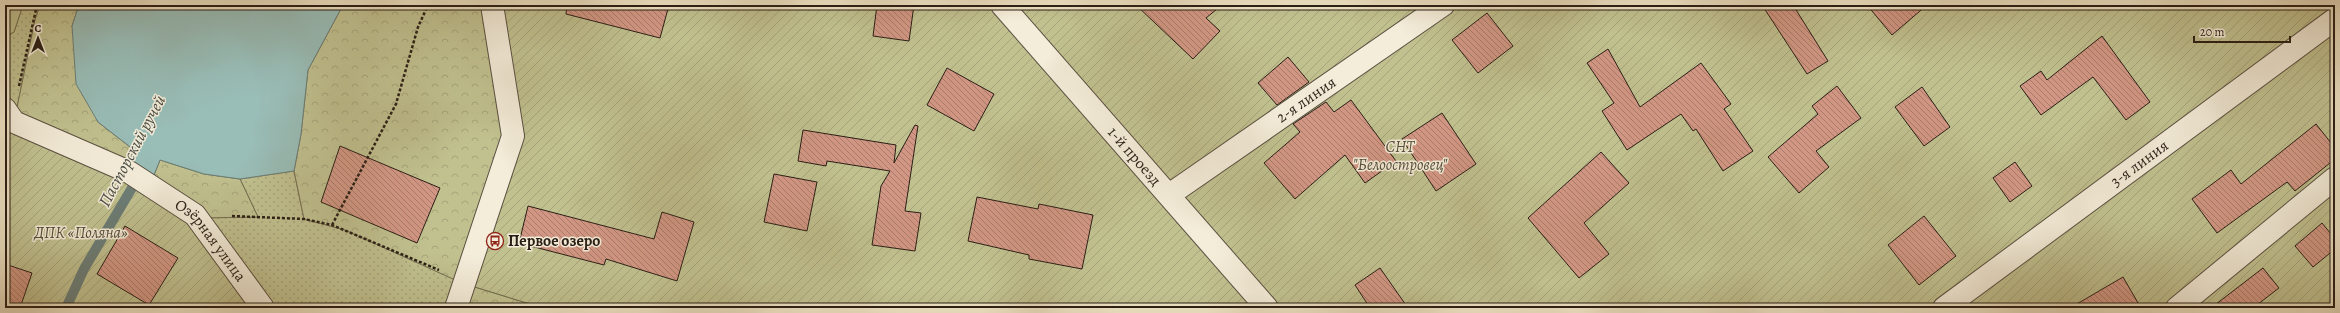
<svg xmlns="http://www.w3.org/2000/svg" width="2340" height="313" font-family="Alegreya,serif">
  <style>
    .grass { fill: url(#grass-dots); stroke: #757052 }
    .forest { fill: url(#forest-crowns); stroke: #757052 }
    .garden { fill: url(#garden-furrows); stroke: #757052 }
    .pitch { fill: #c1c190; stroke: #757052 }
    .water { fill: #99beb8; stroke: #6c7e77 }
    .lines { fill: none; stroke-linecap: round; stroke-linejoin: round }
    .stream { stroke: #6c7e77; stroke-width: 10 }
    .building { fill: url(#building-back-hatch); stroke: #291e15 }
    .minor-casing { stroke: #5a5041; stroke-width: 24 }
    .tertiary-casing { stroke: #5a5041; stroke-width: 24 }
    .path { stroke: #291e15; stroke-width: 2.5; stroke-dasharray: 3 2; stroke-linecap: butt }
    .minor { stroke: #f4edda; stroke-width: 22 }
    .tertiary { stroke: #f4edda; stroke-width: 22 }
    .labels { text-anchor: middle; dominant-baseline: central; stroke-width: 3; stroke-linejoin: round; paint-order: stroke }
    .street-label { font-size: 16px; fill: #291e15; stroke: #f4edda }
    .park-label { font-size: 16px; font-style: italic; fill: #574f3a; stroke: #f4edda }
    .poi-label { font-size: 16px; font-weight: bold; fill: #291e15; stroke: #f4edda; text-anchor: start }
    .water-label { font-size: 17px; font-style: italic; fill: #4b4e46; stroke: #f4edda }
  </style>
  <defs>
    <pattern id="grass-dots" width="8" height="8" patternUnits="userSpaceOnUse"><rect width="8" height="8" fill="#c1c190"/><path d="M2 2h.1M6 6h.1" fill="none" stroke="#a6a57b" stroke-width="1.8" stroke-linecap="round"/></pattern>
    <pattern id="forest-crowns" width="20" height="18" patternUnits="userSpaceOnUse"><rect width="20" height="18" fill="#c1c190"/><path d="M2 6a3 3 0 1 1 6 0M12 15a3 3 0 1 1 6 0" fill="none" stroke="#a6a57b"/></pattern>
    <pattern id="garden-furrows" width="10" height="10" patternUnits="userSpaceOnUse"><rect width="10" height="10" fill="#c1c190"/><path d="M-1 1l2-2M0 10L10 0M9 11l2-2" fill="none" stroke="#a6a57b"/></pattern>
    <pattern id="building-back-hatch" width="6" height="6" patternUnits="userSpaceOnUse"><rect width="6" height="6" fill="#d29784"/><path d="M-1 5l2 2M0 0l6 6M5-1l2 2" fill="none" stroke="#aa7b6b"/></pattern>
  </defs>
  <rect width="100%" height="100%" fill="#eee4c6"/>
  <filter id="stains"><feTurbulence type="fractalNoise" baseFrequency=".005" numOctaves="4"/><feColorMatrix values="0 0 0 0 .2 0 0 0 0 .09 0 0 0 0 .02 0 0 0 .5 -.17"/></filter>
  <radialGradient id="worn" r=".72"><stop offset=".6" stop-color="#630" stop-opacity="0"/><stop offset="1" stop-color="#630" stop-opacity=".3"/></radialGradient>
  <path class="grass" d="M 23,5 L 40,5 L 35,20 L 14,122 L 5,107 L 5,37 L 14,32 Z
    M 294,171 L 304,219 L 345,230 L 465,284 L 456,308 L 263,308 L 197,218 L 258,217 L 240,179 Z"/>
  <path class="forest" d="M 40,5 L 79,5 L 72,26 L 98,122 L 134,150 L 125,171 L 14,122 L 35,20 Z
    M 343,5 L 492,5 L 513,136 L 465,284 L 543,308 L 456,308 L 464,284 L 345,230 L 304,219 L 294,171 L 301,134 L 308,70 Z
    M 160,160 L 204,174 L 240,179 L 258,217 L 197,218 L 150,185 Z"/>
  <path class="garden" d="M 492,5 L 2335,5 L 2335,308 L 543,308 L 465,284 L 513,136 Z
    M 5,107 L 197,218 L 263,308 L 5,308 Z"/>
  <path class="pitch" d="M 5,5 L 23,5 L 14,32 L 5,37 Z"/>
  <path class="water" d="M 79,5 L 343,5 L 308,70 L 301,134 L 294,171 L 240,179 L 204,174 L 160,160 L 150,185 L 125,171 L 134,150 L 98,122 L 76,84 L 72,26 Z"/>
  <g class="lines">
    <path class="stream" d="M 66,308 L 84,269 L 139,176"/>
  </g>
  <path class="building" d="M 567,5 L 669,5 L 660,38 L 566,14 Z
    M 877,5 L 914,5 L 909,41 L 873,36 Z
    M 1136,5 L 1222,5 L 1206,18 L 1220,31 L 1193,59 Z
    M 1762,5 L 1793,5 L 1828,61 L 1807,74 Z
    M 1867,5 L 1927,5 L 1892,35 Z
    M 1487,13 L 1513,46 L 1478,73 L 1452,40 Z
    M 2102,36 L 2150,102 L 2126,120 L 2093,77 L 2041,115 L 2020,86 L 2041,71 L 2047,80 Z
    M 1608,49 L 1640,107 L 1701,63 L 1731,104 L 1724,109 L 1753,151 L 1723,171 L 1696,129 L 1693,131 L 1681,114 L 1627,150 L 1602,111 L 1614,103 L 1587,63 Z
    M 1288,57 L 1309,82 L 1277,105 L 1258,83 Z
    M 947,68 L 994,94 L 974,131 L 927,105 Z
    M 1837,86 L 1861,118 L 1816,151 L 1829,167 L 1799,193 L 1768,157 L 1818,114 L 1812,106 Z
    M 1922,87 L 1950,127 L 1924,146 L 1895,107 Z
    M 1351,100 L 1396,161 L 1365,183 L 1345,155 L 1295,199 L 1264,163 L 1300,132 L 1293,124 L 1326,102 L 1334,112 Z
    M 1442,113 L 1476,164 L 1436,191 L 1402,139 Z
    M 2316,124 L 2335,148 L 2335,159 L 2295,191 L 2287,182 L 2217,233 L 2192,199 L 2231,170 L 2241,184 Z
    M 915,125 L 918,126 L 905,211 L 921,213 L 915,251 L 872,245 L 881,186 L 890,171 L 827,161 L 826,166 L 798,161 L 803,130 L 896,145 L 894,163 Z
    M 340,146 L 440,188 L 417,243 L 321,202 Z
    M 1601,152 L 1629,183 L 1584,223 L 1609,254 L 1579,278 L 1528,218 Z
    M 2015,162 L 2032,186 L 2010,202 L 1993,178 Z
    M 774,174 L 817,182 L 807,231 L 764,222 Z
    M 977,197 L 1038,209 L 1039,204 L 1093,215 L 1082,269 L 1029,259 L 1029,255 L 968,241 Z
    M 528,206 L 654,239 L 662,212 L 694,222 L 677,281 L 606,259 L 604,265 L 519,243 Z
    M 1924,216 L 1956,256 L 1919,285 L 1888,245 Z
    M 2322,223 L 2335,239 L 2335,249 L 2313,267 L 2295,246 Z
    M 125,226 L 178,258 L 149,305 L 97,274 Z
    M 5,264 L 32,273 L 20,308 L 5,308 Z
    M 1380,268 L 1408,308 L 1370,308 L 1355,285 Z
    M 2263,268 L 2279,288 L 2253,308 L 2211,308 Z
    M 2123,277 L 2141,308 L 2070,308 Z"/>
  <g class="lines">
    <g class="minor-casing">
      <g id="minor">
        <path id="s1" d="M 1002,5 L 1267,308"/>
        <path id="s2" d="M 5,109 L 14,122 L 129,172 L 195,215 L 263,308"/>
        <path id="s3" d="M 1169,195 L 1443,5"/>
        <path id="s4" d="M 1944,308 L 2335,19"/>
        <path d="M 2177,308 L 2335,178"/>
      </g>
    </g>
    <g class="tertiary-casing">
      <path id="tertiary" d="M 456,308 L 513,136 L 492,5"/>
    </g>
    <path class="path" d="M 19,86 L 37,5
      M 232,216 L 304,219 L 332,225 L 439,270
      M 332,225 L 396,104 L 418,27 L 428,5"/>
    <use href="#minor" class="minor"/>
    <use href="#tertiary" class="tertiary"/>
  </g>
  <defs>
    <g id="bus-ring" transform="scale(0.9)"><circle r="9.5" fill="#f4edda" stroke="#8f2418" stroke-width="1.5"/><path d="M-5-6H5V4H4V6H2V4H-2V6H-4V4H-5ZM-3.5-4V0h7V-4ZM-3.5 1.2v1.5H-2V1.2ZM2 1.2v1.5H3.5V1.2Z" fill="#8f2418"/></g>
  </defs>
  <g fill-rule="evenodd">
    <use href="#bus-ring" x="495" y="241"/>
  </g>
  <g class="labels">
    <g class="street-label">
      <text stroke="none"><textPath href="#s3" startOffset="167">2-я линия</textPath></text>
      <text stroke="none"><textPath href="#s1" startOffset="201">1-й проезд</textPath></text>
      <text stroke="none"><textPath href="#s4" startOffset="243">3-я линия</textPath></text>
      <text stroke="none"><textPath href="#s2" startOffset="249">Озёрная улица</textPath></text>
    </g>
    <g class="park-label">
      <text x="1400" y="147">СНТ<tspan x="1400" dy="18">"Белоостровец"</tspan></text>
      <text x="81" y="233">ДПК «Поляна»</text>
    </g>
    <g class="poi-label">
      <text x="508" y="241">Первое озеро</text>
    </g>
    <g class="water-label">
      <text transform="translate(132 151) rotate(-62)">Пасторский ручей</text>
    </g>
  </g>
  <rect width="2340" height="313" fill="none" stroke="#eee4c6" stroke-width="20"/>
  <rect x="6" y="6" width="2328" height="301" fill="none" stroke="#291e15" stroke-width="2"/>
  <rect x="10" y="10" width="2320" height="293" fill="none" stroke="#291e15"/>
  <g transform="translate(38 38)" stroke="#f4edda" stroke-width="3" paint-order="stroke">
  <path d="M0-3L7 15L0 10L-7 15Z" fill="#291e15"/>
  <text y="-6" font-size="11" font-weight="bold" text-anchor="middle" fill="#291e15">С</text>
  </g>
  <path d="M2194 36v6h96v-6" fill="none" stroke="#291e15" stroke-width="2"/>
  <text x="2200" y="36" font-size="12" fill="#291e15" stroke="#f4edda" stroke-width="3" paint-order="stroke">20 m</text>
  <rect width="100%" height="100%" filter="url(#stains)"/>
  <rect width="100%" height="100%" fill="url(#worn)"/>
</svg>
